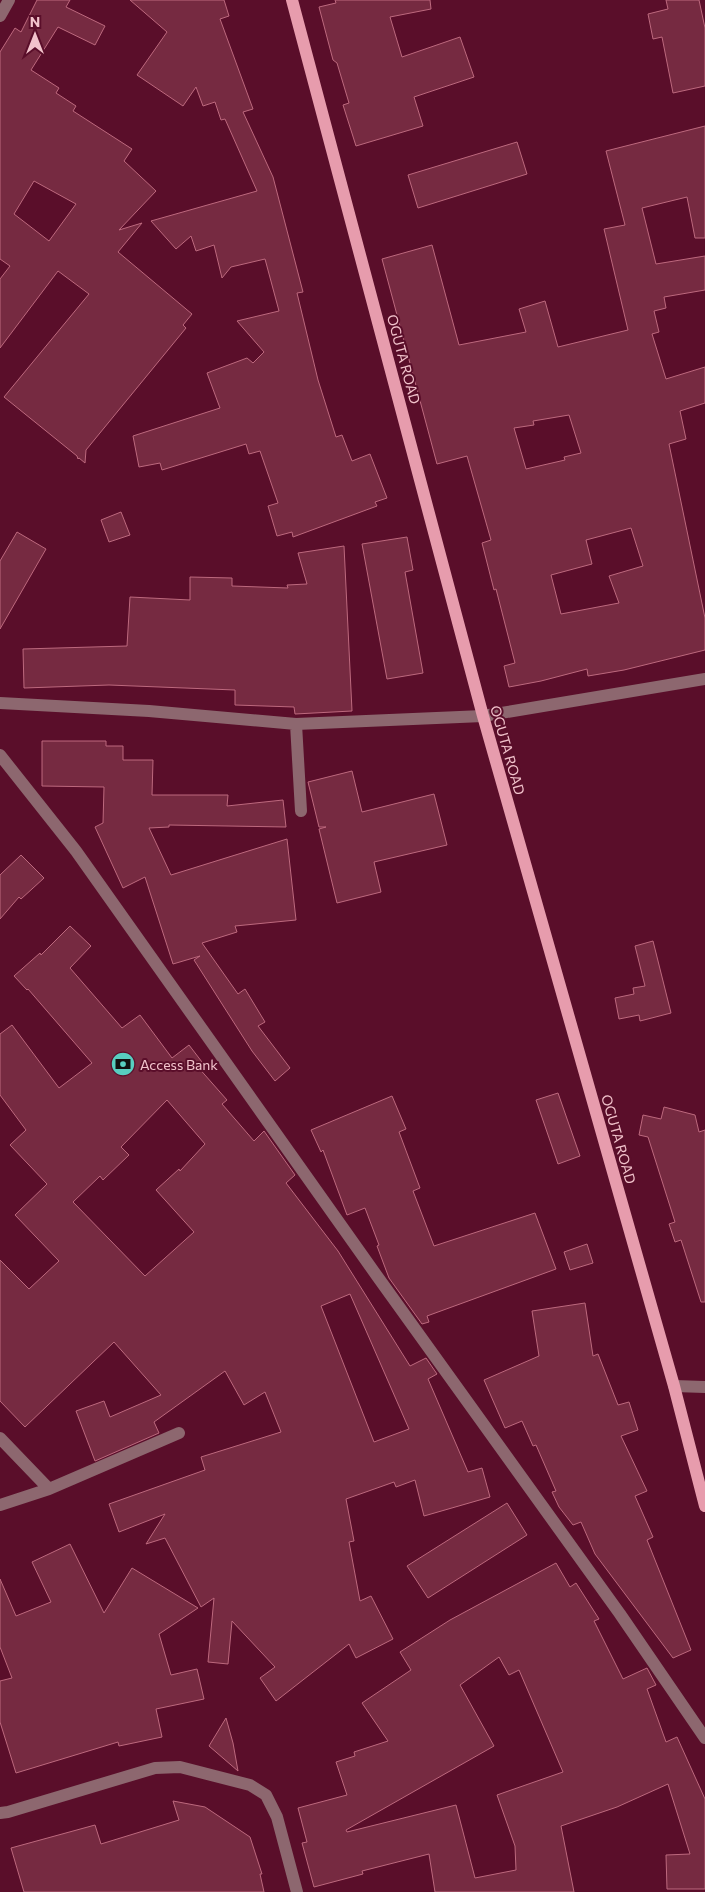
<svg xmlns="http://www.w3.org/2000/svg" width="705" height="1892" font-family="Commissioner,sans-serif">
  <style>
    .building { fill: #762a41; stroke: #bd697e; fill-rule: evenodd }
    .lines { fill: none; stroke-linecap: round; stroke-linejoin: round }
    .minor { stroke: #8d676f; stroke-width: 12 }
    .major { stroke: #e79cad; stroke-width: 12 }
    .labels { text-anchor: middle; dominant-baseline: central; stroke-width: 4; stroke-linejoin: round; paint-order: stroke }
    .street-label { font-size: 14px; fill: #f2c3cc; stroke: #5a0e2a }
    .poi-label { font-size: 14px; fill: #f2c3cc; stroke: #5a0e2a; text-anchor: start }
  </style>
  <rect width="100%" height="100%" fill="#5a0e2a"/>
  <path class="building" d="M 37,0 L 70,0 L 66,7 L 105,26 L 95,45 L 58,27 L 31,70 L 59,88 L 56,93 L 76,106 L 73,111 L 132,149 L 124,161 L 156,191 L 119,230 L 142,223 L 118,252 L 192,314 L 183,325 L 186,328 L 86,450 L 85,463 L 79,458 L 78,459 L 77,456 L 4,397 L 89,294 L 58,271 L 0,348 L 0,279 L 10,266 L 0,259 L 0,52 L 15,28 L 21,32 ZM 34,181 L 76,204 L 49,241 L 14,214 Z
    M 130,0 L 224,0 L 229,16 L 220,19 L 253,109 L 243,112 L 273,177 L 303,292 L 297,293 L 318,380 L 336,437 L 342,435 L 352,461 L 370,454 L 387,498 L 375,502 L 377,506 L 293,537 L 292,532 L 277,536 L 268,506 L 278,503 L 260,451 L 249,454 L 246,444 L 162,470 L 160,463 L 139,467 L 133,436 L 220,408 L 207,373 L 247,358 L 253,363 L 264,352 L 237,321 L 279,311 L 265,259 L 231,267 L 222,278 L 214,245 L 196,251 L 191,236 L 176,249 L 151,221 L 257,191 L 225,119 L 221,120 L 215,102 L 203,106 L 196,87 L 183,106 L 137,75 L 167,32 Z
    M 335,0 L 430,0 L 431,9 L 390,17 L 402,57 L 460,37 L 474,77 L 414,97 L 423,126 L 356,146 L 343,105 L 349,103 L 337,63 L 333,60 L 319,7 L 336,3 Z
    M 666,0 L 699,0 L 705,28 L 705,86 L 673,93 L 662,37 L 653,39 L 648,14 L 668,9 Z
    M 705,126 L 705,238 L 695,238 L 687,197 L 642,208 L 656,264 L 705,256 L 705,290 L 664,297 L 666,308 L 654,311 L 659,332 L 652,334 L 666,379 L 705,367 L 705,403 L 680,411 L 686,439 L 669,444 L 705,618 L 705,650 L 624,670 L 588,676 L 587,669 L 541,681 L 509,687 L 504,666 L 515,663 L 496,589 L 494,590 L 482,543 L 491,540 L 467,456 L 437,464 L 382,259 L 432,245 L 459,345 L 526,332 L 519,309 L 545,301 L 558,347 L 628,330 L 604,229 L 625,225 L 606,151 ZM 569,415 L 581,453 L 564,457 L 565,460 L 526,469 L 514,428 L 534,425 L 533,421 ZM 631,528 L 643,566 L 609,576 L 619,603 L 561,614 L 551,575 L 592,564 L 586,540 Z
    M 517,142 L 527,174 L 418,208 L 408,175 Z
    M 121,512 L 130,535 L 109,542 L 101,520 Z
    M 17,532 L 46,549 L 0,629 L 0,561 Z
    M 407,537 L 413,570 L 405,572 L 423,673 L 387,679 L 362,544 Z
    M 344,546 L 352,711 L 295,714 L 294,707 L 235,705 L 235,690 L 109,685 L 24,688 L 23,649 L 127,646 L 130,597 L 190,600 L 190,577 L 232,578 L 232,586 L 288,588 L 287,585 L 307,584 L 298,553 Z
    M 42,741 L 106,741 L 106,746 L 123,746 L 123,760 L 153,760 L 152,795 L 228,795 L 227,806 L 283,800 L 286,827 L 169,825 L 169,827 L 149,828 L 171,875 L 287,839 L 296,920 L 235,926 L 237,932 L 202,943 L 238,994 L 245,989 L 265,1022 L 258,1026 L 290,1068 L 275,1081 L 252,1051 L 194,960 L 200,956 L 173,964 L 145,877 L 123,888 L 95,827 L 103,823 L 104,787 L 42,786 Z
    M 352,771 L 362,812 L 434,794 L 447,845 L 374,862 L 381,892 L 337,903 L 319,829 L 326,827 L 319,827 L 308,782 Z
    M 21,855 L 44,878 L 21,899 L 19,897 L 0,919 L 0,875 Z
    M 70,926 L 91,946 L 70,968 L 122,1028 L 140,1015 L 172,1058 L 189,1045 L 202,1062 L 197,1066 L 227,1100 L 222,1104 L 254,1141 L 264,1131 L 295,1175 L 286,1183 L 338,1251 L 410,1366 L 426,1358 L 437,1374 L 428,1379 L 468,1472 L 482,1468 L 490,1497 L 424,1516 L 415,1480 L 396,1487 L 394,1482 L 346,1499 L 354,1541 L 349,1542 L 360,1601 L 371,1596 L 393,1639 L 356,1658 L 349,1644 L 276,1701 L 260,1678 L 275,1667 L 232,1621 L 228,1664 L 208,1662 L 214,1598 L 201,1607 L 165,1538 L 146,1544 L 165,1514 L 119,1532 L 109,1504 L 205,1470 L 201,1457 L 281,1432 L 265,1392 L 244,1405 L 225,1371 L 154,1422 L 159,1433 L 95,1461 L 76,1411 L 104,1401 L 110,1417 L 161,1395 L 114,1342 L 25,1427 L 0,1401 L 0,1260 L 29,1289 L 59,1261 L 15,1215 L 47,1184 L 10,1145 L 26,1130 L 0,1095 L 0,1034 L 12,1025 L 59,1088 L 92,1063 L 28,989 L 27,990 L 14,976 L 40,953 L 41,955 ZM 167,1100 L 205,1144 L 180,1171 L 179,1169 L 156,1190 L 194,1232 L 145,1276 L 73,1202 L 100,1176 L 103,1180 L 129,1155 L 121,1147 ZM 350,1294 L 409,1429 L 374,1442 L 321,1306 Z
    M 653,941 L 671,1013 L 640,1021 L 639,1015 L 619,1019 L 615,998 L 634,994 L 633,988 L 645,986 L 635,946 Z
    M 558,1093 L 580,1156 L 558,1164 L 536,1100 Z
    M 392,1096 L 406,1129 L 399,1132 L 420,1188 L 413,1191 L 434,1246 L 535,1213 L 556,1269 L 427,1316 L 429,1322 L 422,1324 L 389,1278 L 377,1246 L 379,1245 L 365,1208 L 347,1215 L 323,1150 L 321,1152 L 311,1130 Z
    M 664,1107 L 695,1115 L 699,1132 L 705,1130 L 705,1302 L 701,1302 L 681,1240 L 675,1242 L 669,1224 L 675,1222 L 648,1137 L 639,1135 L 643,1115 L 661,1119 Z
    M 587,1244 L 593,1263 L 570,1270 L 564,1252 Z
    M 585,1303 L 593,1356 L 598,1354 L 618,1405 L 629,1402 L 638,1430 L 621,1436 L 647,1491 L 635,1496 L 653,1537 L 647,1540 L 691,1650 L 673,1658 L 595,1554 L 581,1522 L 573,1525 L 559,1507 L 552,1492 L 556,1491 L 536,1445 L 533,1446 L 522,1421 L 505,1428 L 484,1380 L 539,1356 L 532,1311 Z
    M 507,1503 L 527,1535 L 428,1598 L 407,1566 Z
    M 70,1544 L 104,1613 L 132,1568 L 198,1608 L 159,1634 L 171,1675 L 197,1669 L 204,1699 L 156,1709 L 162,1737 L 119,1746 L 118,1742 L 16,1773 L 0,1722 L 0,1681 L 12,1678 L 0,1647 L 0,1579 L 16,1616 L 51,1602 L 32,1562 Z
    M 556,1563 L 570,1587 L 576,1583 L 599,1619 L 594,1621 L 623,1679 L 647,1668 L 656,1685 L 647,1689 L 666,1742 L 677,1737 L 705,1799 L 705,1889 L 667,1889 L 666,1855 L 690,1854 L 668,1784 L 617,1807 L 561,1826 L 574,1892 L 435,1892 L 429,1854 L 362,1871 L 363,1874 L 314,1887 L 302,1843 L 307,1842 L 298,1808 L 347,1795 L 336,1762 L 355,1756 L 354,1752 L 388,1741 L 362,1703 L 411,1670 L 400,1652 L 450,1620 ZM 499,1657 L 509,1675 L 519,1670 L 563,1772 L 497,1795 L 515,1846 L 516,1870 L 475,1878 L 456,1805 L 347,1832 L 346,1830 L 494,1746 L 460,1685 Z
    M 226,1718 L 233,1743 L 238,1771 L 209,1746 Z
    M 173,1801 L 205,1807 L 250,1837 L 262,1874 L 260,1874 L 264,1892 L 24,1892 L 11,1848 L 95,1825 L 101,1844 L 179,1820 Z"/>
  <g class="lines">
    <path class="minor" d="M 0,16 L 9,0
      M 0,703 L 149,711 L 296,724 L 483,716 L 705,679
      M 296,724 L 301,811
      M 0,755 L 76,851 L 377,1276 L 620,1614 L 705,1738
      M 674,1386 L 705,1387
      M 0,1438 L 49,1489
      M 0,1505 L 49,1489 L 179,1433
      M 0,1813 L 8,1812 L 155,1768 L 180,1767 L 250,1785 L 266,1795 L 277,1817 L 297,1892"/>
    <path class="major" d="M 292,0 L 483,716 L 674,1386 L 705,1506"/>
  </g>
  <defs>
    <g id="bank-disc" transform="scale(1.25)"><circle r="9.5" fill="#58cec0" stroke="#5a0e2a"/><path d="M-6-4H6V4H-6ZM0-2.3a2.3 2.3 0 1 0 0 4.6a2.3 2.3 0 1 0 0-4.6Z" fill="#111"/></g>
  </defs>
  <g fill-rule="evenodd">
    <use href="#bank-disc" x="123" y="1064"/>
  </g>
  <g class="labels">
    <g class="street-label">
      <text transform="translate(404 359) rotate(75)">OGUTA ROAD</text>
      <text transform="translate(508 750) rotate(74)">OGUTA ROAD</text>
      <text transform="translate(619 1139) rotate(74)">OGUTA ROAD</text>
    </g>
    <g class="poi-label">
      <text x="140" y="1064">Access Bank</text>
    </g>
  </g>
  <g transform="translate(35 35)" stroke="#5a0e2a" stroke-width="4" paint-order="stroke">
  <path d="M0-4L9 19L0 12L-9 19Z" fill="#f2c3cc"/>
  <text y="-8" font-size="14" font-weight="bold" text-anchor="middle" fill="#f2c3cc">N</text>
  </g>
</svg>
